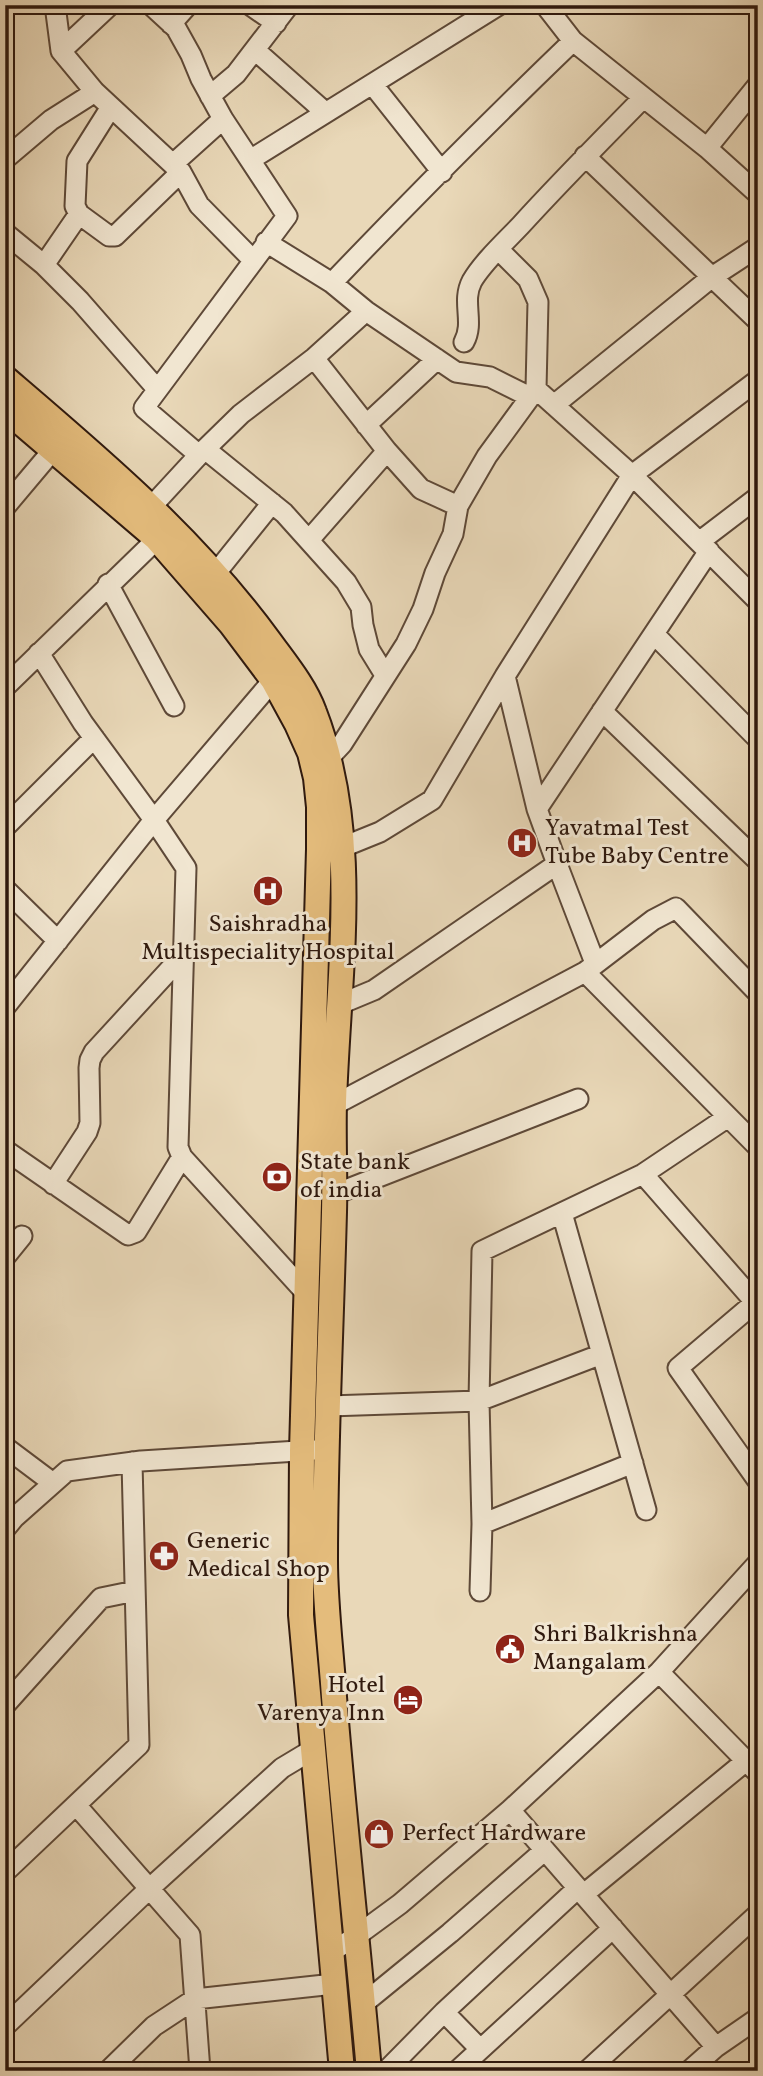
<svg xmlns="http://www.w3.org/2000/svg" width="763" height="2076" font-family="Vollkorn,serif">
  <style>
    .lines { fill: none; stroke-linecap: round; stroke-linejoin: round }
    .minor-casing { stroke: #5e4938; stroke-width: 23 }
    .major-casing { stroke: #2f190e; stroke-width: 28 }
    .minor { stroke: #f1e6d1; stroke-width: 19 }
    .major { stroke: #e4bc7c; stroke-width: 24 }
    .labels { text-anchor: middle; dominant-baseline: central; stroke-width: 6; stroke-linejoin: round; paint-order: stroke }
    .poi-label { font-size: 24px; fill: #2f190e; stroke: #f1e6d1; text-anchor: start }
  </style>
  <rect width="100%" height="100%" fill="#e9d8b8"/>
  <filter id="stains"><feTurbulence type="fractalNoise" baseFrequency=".00286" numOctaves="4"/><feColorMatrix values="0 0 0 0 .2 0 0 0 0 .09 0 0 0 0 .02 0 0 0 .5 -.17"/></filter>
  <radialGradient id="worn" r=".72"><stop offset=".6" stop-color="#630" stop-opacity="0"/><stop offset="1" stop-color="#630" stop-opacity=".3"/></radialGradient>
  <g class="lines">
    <g class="minor-casing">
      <path id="minor" d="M 55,5 L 61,51 L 95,92 L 181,172 L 199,205 L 253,260
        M 151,5 L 176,28 L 191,55 L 201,79 L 223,119 L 287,216 L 144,408 L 199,455
        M 250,5 L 276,23
        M 545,5 L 573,41 L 707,148 L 758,194
        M 171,24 L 188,5
        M 255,50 L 325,112
        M 61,51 L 110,5
        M 373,85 L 442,172
        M 210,96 L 236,74 L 289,5
        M 707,148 L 758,85
        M 585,156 L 758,321
        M 5,159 L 51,120 L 95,92
        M 250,160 L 499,5
        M 173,164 L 223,119
        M 79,214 L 109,236 L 115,236 L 181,172
        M 5,233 L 44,265 L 80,301 L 157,389
        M 266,242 L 332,283 L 366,311 L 456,372 L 490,377 L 530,397
        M 44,265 L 79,214 L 75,206 L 77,161 L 111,107
        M 332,283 C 411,200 491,120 573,41
        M 464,342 C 475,322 461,302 472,281 C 483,262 506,241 521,225 C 561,181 602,140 643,98
        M 314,358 L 387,451 L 421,489 L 458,506
        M 536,389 L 632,475 L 758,380
        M 554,405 L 712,277 L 758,247
        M 366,425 L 437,359
        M 205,449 L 284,513 L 346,582 L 361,607 L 363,625 L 369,649 L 385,675
        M 152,506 L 199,455 L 241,414 L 314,358 L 366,311
        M 5,507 L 53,450
        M 309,540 L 387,451
        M 699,542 L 758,497
        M 215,574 L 272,503
        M 108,584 L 174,706
        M 654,634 L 758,739
        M 39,653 L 83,723 L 154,820 L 186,868 L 178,1147 L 182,1157 L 307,1294
        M 505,676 L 537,809
        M 5,687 L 157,539
        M 602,711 L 758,861
        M 328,759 L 342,744 L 406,644 L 423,609 L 435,573 L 453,534 L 458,506 L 487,456 L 536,389 L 538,302 L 528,279 L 498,249
        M 5,827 L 94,738
        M 330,848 L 343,847 L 380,832 L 432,800 L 505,676 L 632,475 L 758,601
        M 557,864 L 595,963
        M 5,889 L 58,941
        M 585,972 L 758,1147
        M 338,1005 L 374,990 L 557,864 L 537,809 L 709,551
        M 5,1007 L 154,820 L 281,671
        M 334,1105 L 585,972 L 653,920 L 676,908 L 758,993
        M 5,1150 L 128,1235 L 136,1232 L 182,1157
        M 643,1174 L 755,1302
        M 53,1184 L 87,1132 L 90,1123 L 89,1068 L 90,1060 L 94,1052 L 184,954
        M 335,1194 L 578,1099
        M 562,1213 L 646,1510
        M 5,1257 L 22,1236
        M 758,1300 L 678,1368 L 758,1481
        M 329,1406 L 479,1401 L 602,1354
        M 5,1447 L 53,1483
        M 482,1524 L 633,1463
        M 5,1529 L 14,1518 L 67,1471 L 141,1461 L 314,1450
        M 480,1591 L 482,1524 L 479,1401 L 482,1251 L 643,1174 L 728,1117
        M 659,1672 L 758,1773
        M 5,1705 L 101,1598 L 135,1591
        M 76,1805 L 190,1935 L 200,2071
        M 510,1810 L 716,2047
        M 5,1872 L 139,1745 L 132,1462
        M 584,1894 L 746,1761
        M 331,1952 L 355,1937 L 400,1904 L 510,1810 L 659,1672 L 758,1563
        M 363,2004 L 450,1933 L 545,1850
        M 444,2012 L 480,2049
        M 5,2026 L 150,1888 L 282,1768 L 312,1750
        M 108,2071 L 154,2026 L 195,1999 L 334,1984
        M 386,2071 L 444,2012 L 578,1888
        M 457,2071 L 613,1928
        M 587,2071 L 758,1914
        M 689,2071 L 716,2047 L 758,2018"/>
    </g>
    <g class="major-casing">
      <path id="major" d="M 5,378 C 102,461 195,539 270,642 C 286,664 305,687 314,712 C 362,836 338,973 334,1102 C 333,1139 335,1175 334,1212 C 331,1328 325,1444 325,1560 C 325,1605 331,1651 334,1697 C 344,1822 358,1946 369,2071
        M 5,409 L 157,539 L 231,624 L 273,680 L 297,724 L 310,753 L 316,778 L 319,807 L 319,849 L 302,1451 L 301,1615 L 342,2071"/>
    </g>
    <use href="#minor" class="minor"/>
    <use href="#major" class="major"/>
  </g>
  <defs>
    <g id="hospital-disc" transform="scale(1.575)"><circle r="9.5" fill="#8f2418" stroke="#f1e6d1"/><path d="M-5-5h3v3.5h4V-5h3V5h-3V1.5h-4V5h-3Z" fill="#fff"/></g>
    <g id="bank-disc" transform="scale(1.575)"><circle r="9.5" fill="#8f2418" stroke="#f1e6d1"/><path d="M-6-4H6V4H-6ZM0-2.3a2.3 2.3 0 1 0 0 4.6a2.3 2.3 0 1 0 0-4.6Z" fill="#fff"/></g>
    <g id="pharmacy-disc" transform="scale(1.575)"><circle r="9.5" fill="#8f2418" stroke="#f1e6d1"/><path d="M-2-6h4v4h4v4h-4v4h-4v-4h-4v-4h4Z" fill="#fff"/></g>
    <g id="civic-disc" transform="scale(1.575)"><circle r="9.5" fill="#8f2418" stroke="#f1e6d1"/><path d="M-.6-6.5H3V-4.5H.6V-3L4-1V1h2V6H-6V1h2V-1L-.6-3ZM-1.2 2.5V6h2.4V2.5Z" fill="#fff"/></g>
    <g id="hotel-disc" transform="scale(1.575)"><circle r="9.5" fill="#8f2418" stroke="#f1e6d1"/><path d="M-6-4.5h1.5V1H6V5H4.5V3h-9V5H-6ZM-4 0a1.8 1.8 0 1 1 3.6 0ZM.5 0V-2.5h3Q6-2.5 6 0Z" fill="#fff"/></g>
    <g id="shop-disc" transform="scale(1.575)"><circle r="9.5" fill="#8f2418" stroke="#f1e6d1"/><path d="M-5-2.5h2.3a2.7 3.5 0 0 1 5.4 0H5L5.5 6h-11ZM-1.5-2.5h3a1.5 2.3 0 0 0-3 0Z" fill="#fff"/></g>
  </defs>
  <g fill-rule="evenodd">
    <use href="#hospital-disc" x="522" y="843"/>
    <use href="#hospital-disc" x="268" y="891"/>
    <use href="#bank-disc" x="277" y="1177"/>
    <use href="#pharmacy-disc" x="164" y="1556"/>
    <use href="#civic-disc" x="510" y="1649"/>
    <use href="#hotel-disc" x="408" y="1700"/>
    <use href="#shop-disc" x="379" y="1834"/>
  </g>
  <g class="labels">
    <g class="poi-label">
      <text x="545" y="829">Yavatmal Test<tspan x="545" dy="28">Tube Baby Centre</tspan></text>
      <text x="268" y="925" text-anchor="middle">Saishradha<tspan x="268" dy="28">Multispeciality Hospital</tspan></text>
      <text x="300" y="1163">State bank<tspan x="300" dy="28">of india</tspan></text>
      <text x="187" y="1542">Generic<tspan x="187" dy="28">Medical Shop</tspan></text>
      <text x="533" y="1635">Shri Balkrishna<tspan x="533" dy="28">Mangalam</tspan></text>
      <text x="385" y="1686" text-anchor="end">Hotel<tspan x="385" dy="28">Varenya Inn</tspan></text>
      <text x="402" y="1834">Perfect Hardware</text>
    </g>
  </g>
  <rect width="763" height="2076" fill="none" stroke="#e9d8b8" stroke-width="28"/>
  <rect x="7" y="7" width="749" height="2062" fill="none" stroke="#2f190e" stroke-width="3.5"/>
  <rect x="14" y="14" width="735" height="2048" fill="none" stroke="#2f190e" stroke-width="2"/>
  <rect width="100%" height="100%" filter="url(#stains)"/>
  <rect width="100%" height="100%" fill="url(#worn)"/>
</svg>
